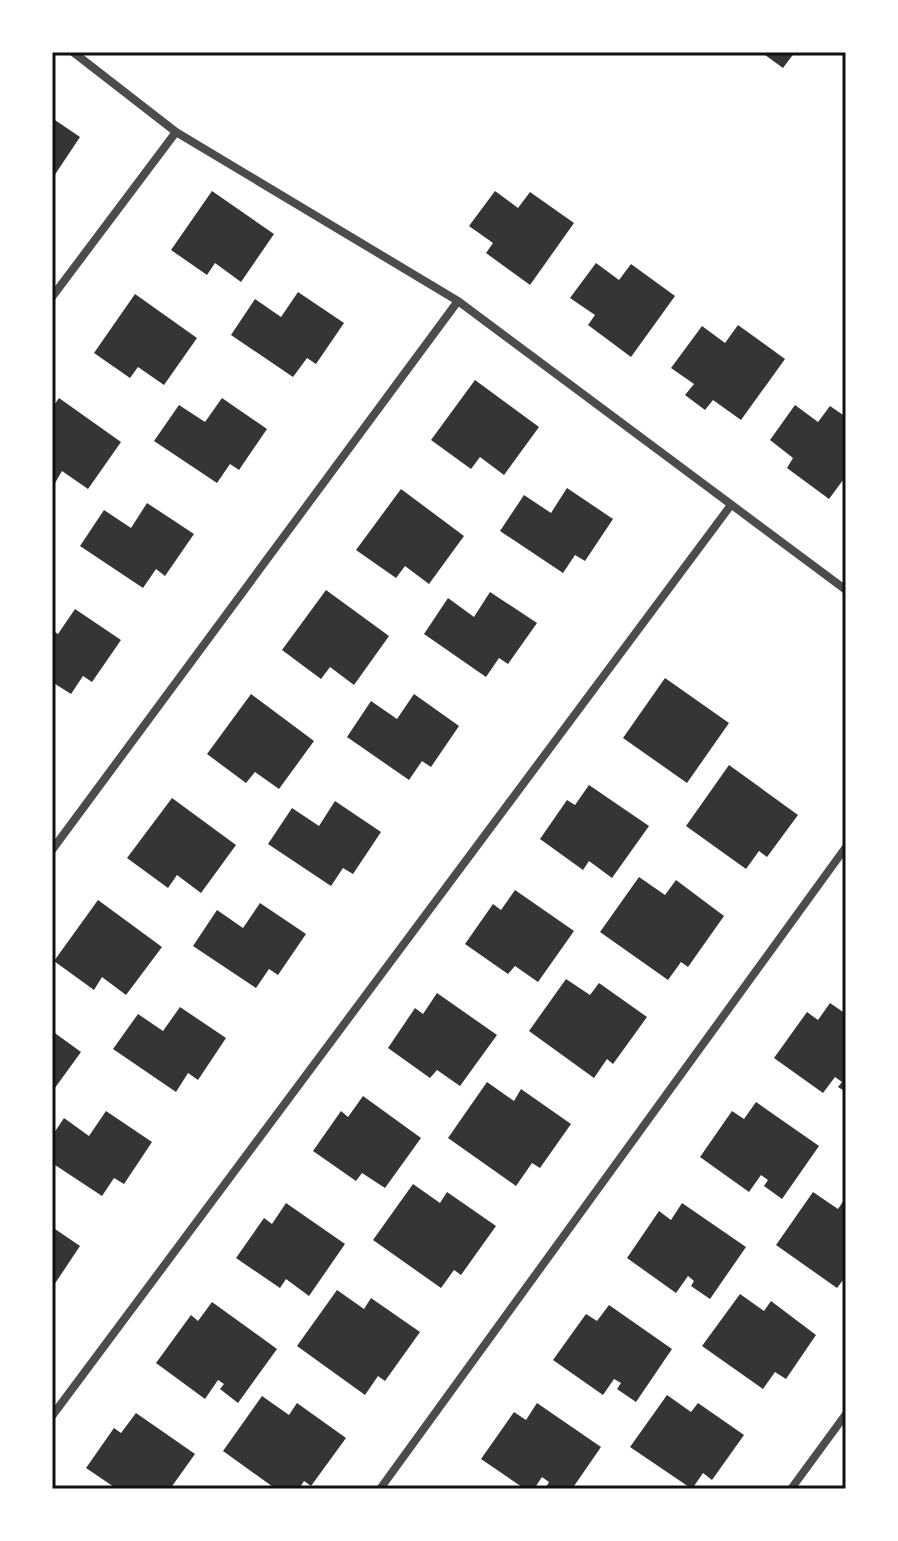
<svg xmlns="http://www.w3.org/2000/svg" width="898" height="1541" font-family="'Open Sans',sans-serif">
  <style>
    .building { fill: #353535 }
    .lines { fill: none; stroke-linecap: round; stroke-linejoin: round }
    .minor { stroke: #4c4c4c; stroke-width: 8 }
    .neatline { fill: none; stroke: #111; stroke-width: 3 }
  </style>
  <rect width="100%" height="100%" fill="#fff"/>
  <path class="building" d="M 761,52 L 795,52 L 783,68 Z
    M 52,118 L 80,137 L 52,179 Z
    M 212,191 L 274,234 L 241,282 L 215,263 L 207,275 L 171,250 Z
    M 495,191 L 518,208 L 530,192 L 574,223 L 530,285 L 486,253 L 493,243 L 469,226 Z
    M 596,263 L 619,280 L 631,264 L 675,296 L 631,357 L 588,325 L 595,315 L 570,298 Z
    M 298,292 L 344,323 L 316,364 L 307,358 L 293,377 L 231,335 L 255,299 L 281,317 Z
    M 135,294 L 197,338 L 164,385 L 138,367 L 130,378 L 94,353 Z
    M 738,325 L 785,359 L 741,420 L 713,400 L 705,410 L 685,395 L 694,384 L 671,368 L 702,326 L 725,343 Z
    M 475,380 L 539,427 L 504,475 L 480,457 L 471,469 L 431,440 Z
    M 59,398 L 121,442 L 88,489 L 62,471 L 55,483 L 52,481 L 52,408 Z
    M 222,398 L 267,429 L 239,470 L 230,464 L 217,483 L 154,441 L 179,405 L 205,422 Z
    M 795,405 L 818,422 L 830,406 L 846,417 L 846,476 L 829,499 L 787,468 L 793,458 L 770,440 Z
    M 567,488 L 613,519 L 585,561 L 575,555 L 563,573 L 500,531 L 524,495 L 551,513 Z
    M 401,489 L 464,536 L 429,584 L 405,566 L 396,578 L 356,550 Z
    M 147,503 L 194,534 L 165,576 L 156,569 L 143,588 L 80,546 L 104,510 L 131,528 Z
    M 326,590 L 389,636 L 354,685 L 330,667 L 321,679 L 282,650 Z
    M 490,592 L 537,623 L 508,664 L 499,658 L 486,677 L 424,634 L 448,598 L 474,617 Z
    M 75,609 L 121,640 L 92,682 L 83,676 L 71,694 L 52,682 L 52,630 L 58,634 Z
    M 665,678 L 729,723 L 687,783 L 623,738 Z
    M 251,694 L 314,741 L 279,789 L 255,772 L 246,783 L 207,754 Z
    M 414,694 L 459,726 L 431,767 L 422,761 L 409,780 L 347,737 L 371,701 L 397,719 Z
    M 729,765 L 798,815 L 767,857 L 759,851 L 746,869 L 686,826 Z
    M 589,785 L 649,826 L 612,878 L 589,861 L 583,870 L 540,839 L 567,800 L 575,805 Z
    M 172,798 L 236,845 L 201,893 L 177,875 L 168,888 L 127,858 Z
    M 335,801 L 381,832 L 353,874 L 343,868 L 331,886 L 268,844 L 292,808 L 319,826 Z
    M 639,877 L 665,895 L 676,880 L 724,916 L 688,967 L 681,962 L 668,980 L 600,932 Z
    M 515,890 L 574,931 L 538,982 L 515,966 L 508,974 L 465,944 L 493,904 L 501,910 Z
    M 98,900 L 162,947 L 126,995 L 102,977 L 94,990 L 54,961 Z
    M 260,903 L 306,934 L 278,975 L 269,969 L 256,988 L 193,946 L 217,910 L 243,928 Z
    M 566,979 L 590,995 L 599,983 L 647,1017 L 613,1064 L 607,1059 L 594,1078 L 529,1031 Z
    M 437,993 L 497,1035 L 460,1086 L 437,1070 L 430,1078 L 388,1048 L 415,1008 L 423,1014 Z
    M 830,1003 L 846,1014 L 846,1092 L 838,1087 L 842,1082 L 835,1077 L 823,1093 L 774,1058 L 807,1012 L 818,1020 Z
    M 180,1007 L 226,1038 L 198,1080 L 188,1073 L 176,1092 L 113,1049 L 138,1014 L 163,1031 Z
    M 52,1031 L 81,1052 L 52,1092 Z
    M 487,1082 L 514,1101 L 521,1089 L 571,1124 L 540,1168 L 532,1163 L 516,1186 L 448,1138 Z
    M 363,1096 L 421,1138 L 385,1188 L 362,1173 L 356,1181 L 313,1151 L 341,1111 L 348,1117 Z
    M 756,1102 L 819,1146 L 782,1199 L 764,1186 L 768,1180 L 761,1175 L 749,1192 L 700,1157 L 732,1111 L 744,1119 Z
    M 106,1111 L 152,1142 L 124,1184 L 114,1178 L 102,1196 L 52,1163 L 52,1136 L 64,1118 L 89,1136 Z
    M 413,1184 L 440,1203 L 447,1192 L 496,1226 L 461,1275 L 454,1270 L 441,1288 L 373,1240 Z
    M 813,1192 L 838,1209 L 844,1200 L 846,1201 L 846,1276 L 837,1288 L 776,1245 Z
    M 286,1203 L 345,1244 L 309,1296 L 286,1279 L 280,1288 L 236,1258 L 264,1218 L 272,1224 Z
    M 682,1203 L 746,1247 L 710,1299 L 691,1286 L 694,1281 L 688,1276 L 676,1293 L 627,1258 L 659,1211 L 671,1220 Z
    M 52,1227 L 80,1246 L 52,1288 Z
    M 337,1290 L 364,1309 L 371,1298 L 420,1332 L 385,1381 L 378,1376 L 365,1395 L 297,1346 Z
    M 740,1294 L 764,1311 L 771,1301 L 816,1335 L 786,1379 L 775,1372 L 763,1389 L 702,1346 Z
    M 212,1302 L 277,1349 L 238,1403 L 220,1389 L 224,1384 L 218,1380 L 205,1399 L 156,1363 L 191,1315 L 198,1321 Z
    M 609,1305 L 672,1349 L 636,1402 L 617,1389 L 621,1383 L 614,1379 L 603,1395 L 553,1360 L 586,1314 L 597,1321 Z
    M 667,1395 L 691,1412 L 698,1403 L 744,1435 L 712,1480 L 703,1473 L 692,1489 L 630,1447 Z
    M 262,1396 L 289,1415 L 297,1403 L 346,1438 L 311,1486 L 304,1481 L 299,1489 L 276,1489 L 223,1451 Z
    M 537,1403 L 601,1447 L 572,1489 L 549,1489 L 546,1487 L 549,1482 L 542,1477 L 534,1489 L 525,1489 L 481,1459 L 514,1412 L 526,1420 Z
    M 136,1413 L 195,1454 L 170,1489 L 117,1489 L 86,1468 L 114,1428 L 121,1433 Z"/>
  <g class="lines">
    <path class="minor" d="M 73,52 L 176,132 L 458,301 L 846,590
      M 52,297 L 176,132
      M 52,850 L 458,301
      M 52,1416 L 731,505
      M 380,1489 L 846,847
      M 791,1489 L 846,1414"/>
  </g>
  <rect width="898" height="1541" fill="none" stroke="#ffffff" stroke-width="108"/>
  <rect x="54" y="54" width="790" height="1433" class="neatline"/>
</svg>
